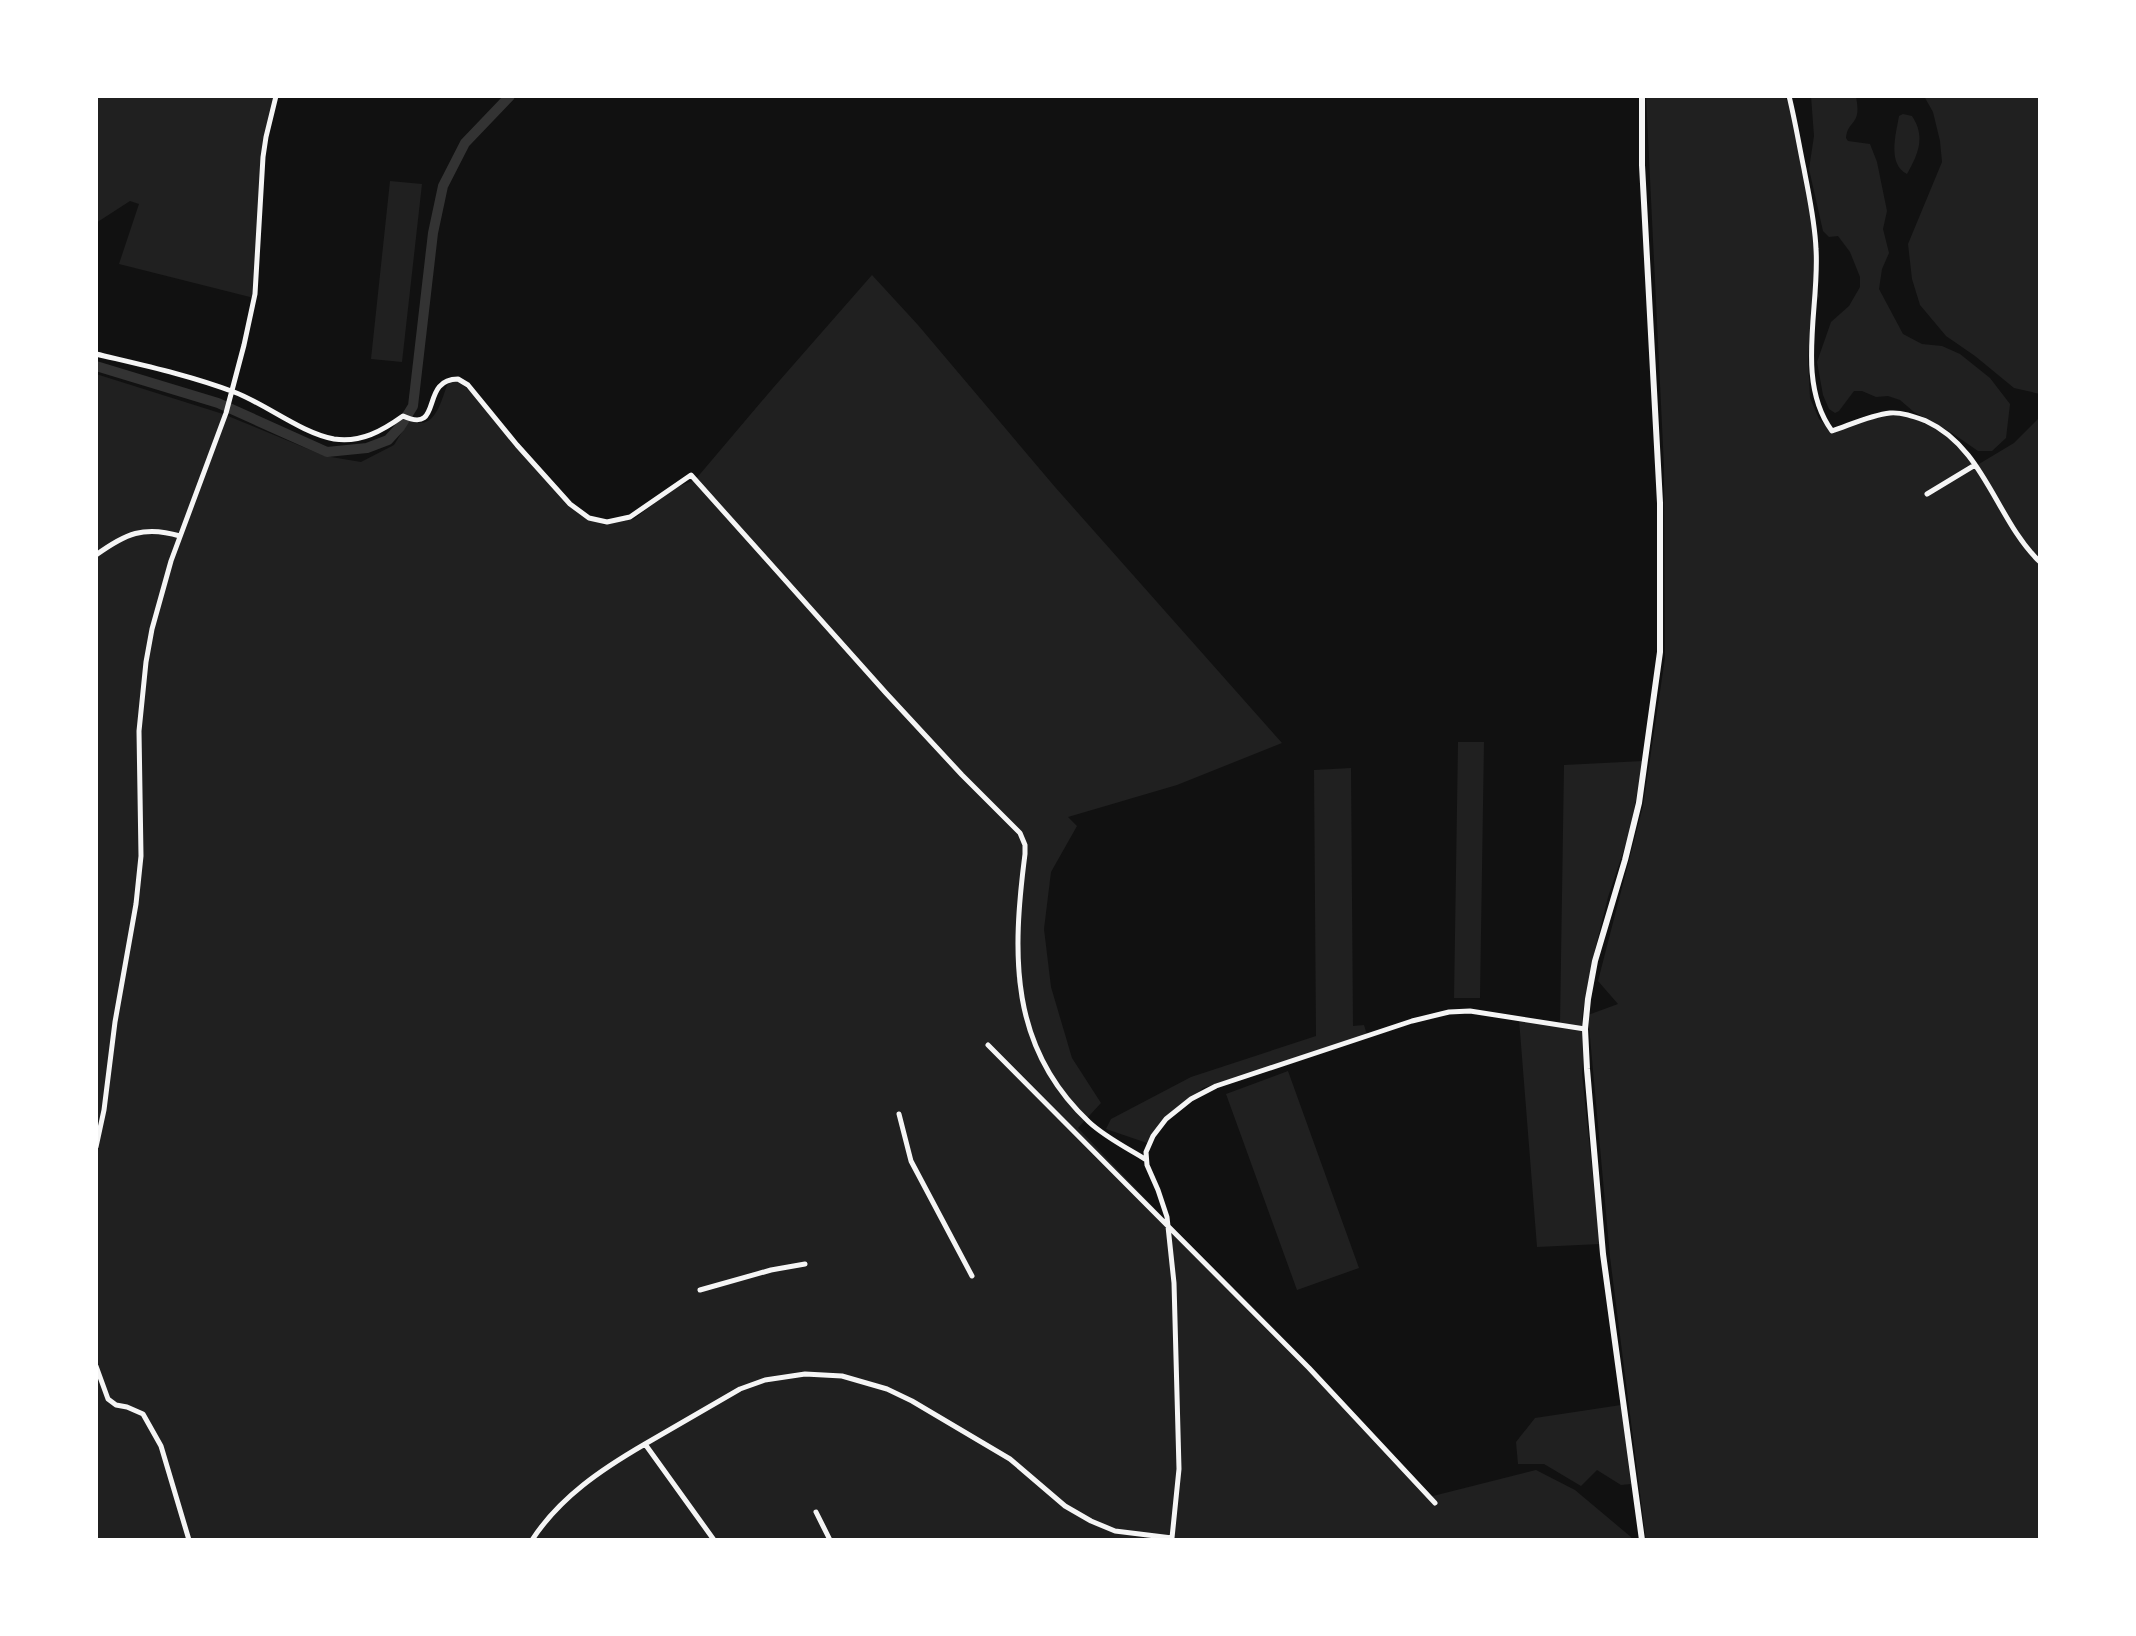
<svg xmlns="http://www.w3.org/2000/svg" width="2136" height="1636" font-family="'Fira Sans Condensed',sans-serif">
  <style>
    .green { fill: #202020 }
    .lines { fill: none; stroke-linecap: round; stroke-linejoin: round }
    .canal { stroke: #333; stroke-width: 10 }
    .minor { stroke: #f5f5f5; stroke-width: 5 }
    .tertiary { stroke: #f5f5f5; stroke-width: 6 }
  </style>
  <rect width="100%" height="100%" fill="#111"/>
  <path class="green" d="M 96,96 L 273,96 L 266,128 L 254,298 L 119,264 L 139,204 L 130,201 L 96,223 Z
    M 1646,96 L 1784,96 L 1794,111 L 1815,246 L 1815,284 L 1819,296 L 1811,318 L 1808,359 L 1810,398 L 1819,419 L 1832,431 L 1886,413 L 1917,419 L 1941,430 L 1960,448 L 1974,467 L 2014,443 L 2040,417 L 2040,1540 L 1646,1540 L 1610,1257 L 1588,1015 L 1618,1004 L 1598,981 L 1643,806 L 1665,658 L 1664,466 Z
    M 1811,96 L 1833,96 L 1834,98 L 1842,96 L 1856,97 C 1862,126 1848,119 1846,138 L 1848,141 L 1870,144 L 1877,162 L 1887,211 L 1883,229 L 1889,253 L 1882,269 L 1879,289 L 1903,334 L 1922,344 L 1942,346 L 1960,354 L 1990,378 L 2010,404 L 2006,438 L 1992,451 L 1978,451 L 1952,433 L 1914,412 L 1900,400 L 1888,396 L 1876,397 L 1862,391 L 1854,391 L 1839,411 L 1835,413 L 1829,409 L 1823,395 L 1817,362 L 1831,322 L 1849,306 L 1860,287 L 1860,277 L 1850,252 L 1838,236 L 1829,237 L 1823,231 L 1809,169 L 1814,136 Z
    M 1924,96 L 2040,96 L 2040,394 L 2014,388 L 1975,356 L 1946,336 L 1920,305 L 1912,279 L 1908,244 L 1942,162 L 1940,141 L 1933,112 Z
    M 1903,114 L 1912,116 C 1926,137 1918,154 1907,174 C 1887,164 1896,134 1899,116 Z
    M 390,181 L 422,184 L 402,362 L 371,359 Z
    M 872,275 L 918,325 L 1055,487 L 1282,743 L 1177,785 L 1068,817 L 1077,826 L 1051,872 L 1044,929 L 1051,987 L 1072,1058 L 1101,1103 L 1078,1128 L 1429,1497 L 1536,1470 L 1575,1490 L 1631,1537 L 1632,1540 L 96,1540 L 96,374 L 223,414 L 325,456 L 361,462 L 394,445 L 410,419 C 435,434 441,400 448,383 L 457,380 L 478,398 L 579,513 L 604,525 L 634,519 L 674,488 L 695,480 L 773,388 Z
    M 1458,742 L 1484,742 L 1480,998 L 1454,998 Z
    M 1643,761 L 1630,832 L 1608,897 L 1592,962 L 1582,1016 L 1584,1046 L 1582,1074 L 1600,1244 L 1537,1247 L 1519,1019 L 1560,1024 L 1564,765 Z
    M 1351,768 L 1353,1026 L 1364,1025 L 1367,1035 L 1203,1088 L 1167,1120 L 1150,1144 L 1106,1129 L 1111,1119 L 1191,1077 L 1316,1036 L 1314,770 Z
    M 1288,1071 L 1359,1268 L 1297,1290 L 1226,1094 Z
    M 1621,1405 L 1631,1484 L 1621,1485 L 1597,1470 L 1581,1486 L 1544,1464 L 1518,1464 L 1516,1442 L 1535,1418 Z"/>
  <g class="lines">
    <path class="canal" d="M 96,366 L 218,403 L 327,452 L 367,448 L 388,440 L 400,427 L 413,406 L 433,233 L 443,186 L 465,143 L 510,96"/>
    <path class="minor" d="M 1789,96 C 1795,120 1799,145 1804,169 C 1809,196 1815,222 1816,249 C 1820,306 1795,381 1832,431 C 1850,425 1871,415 1890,413 C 1902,412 1915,417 1926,421 C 1985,448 1996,520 2040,562
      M 96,354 C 142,365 189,375 234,392 C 266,404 301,433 334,439 C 361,443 382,431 403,416 C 444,435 419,379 458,379 L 468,385 L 517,445 L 570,504 L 589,518 L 607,522 L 630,517 L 691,475 L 886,693 L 962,775 L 1020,833 L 1025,845 L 1025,854 C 1012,955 1009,1047 1089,1122 C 1105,1137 1127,1148 1145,1159
      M 1927,494 L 1975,465
      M 96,555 C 125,534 144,525 180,536
      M 988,1045 L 1309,1368 L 1435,1503
      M 899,1114 L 911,1161 L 972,1276
      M 96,1147 L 104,1110 L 115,1022 L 136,904 L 141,856 L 139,731 L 146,662 L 152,629 L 171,561 L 226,413 L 244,345 L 255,294 L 263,157 L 266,137 L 276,96
      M 700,1290 L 771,1270 L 805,1264
      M 96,1366 L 108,1399 L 116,1405 L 127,1407 L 143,1414 L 161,1446 L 189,1540
      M 645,1444 L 740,1389 L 765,1380 L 805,1374 L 842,1376 L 887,1389 L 912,1401 L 1010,1459 L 1065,1506 L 1091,1521 L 1115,1531 L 1172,1538 L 1179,1469 L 1174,1283 L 1167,1217 L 1158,1190 L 1147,1165 L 1146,1152 L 1153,1136 L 1166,1119 L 1191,1099 L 1216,1086 L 1412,1021 L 1449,1012 L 1470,1011 L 1585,1029
      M 816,1512 L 830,1540
      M 532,1540 C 560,1497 602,1469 645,1444 L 714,1540"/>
    <path class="tertiary" d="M 1642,96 L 1642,165 L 1660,503 L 1660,652 L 1639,803 L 1625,860 L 1595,961 L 1588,999 L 1585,1029 L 1587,1069 L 1603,1254 L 1642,1540"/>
  </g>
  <rect width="2136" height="1636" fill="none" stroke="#ffffff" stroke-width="196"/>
</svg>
